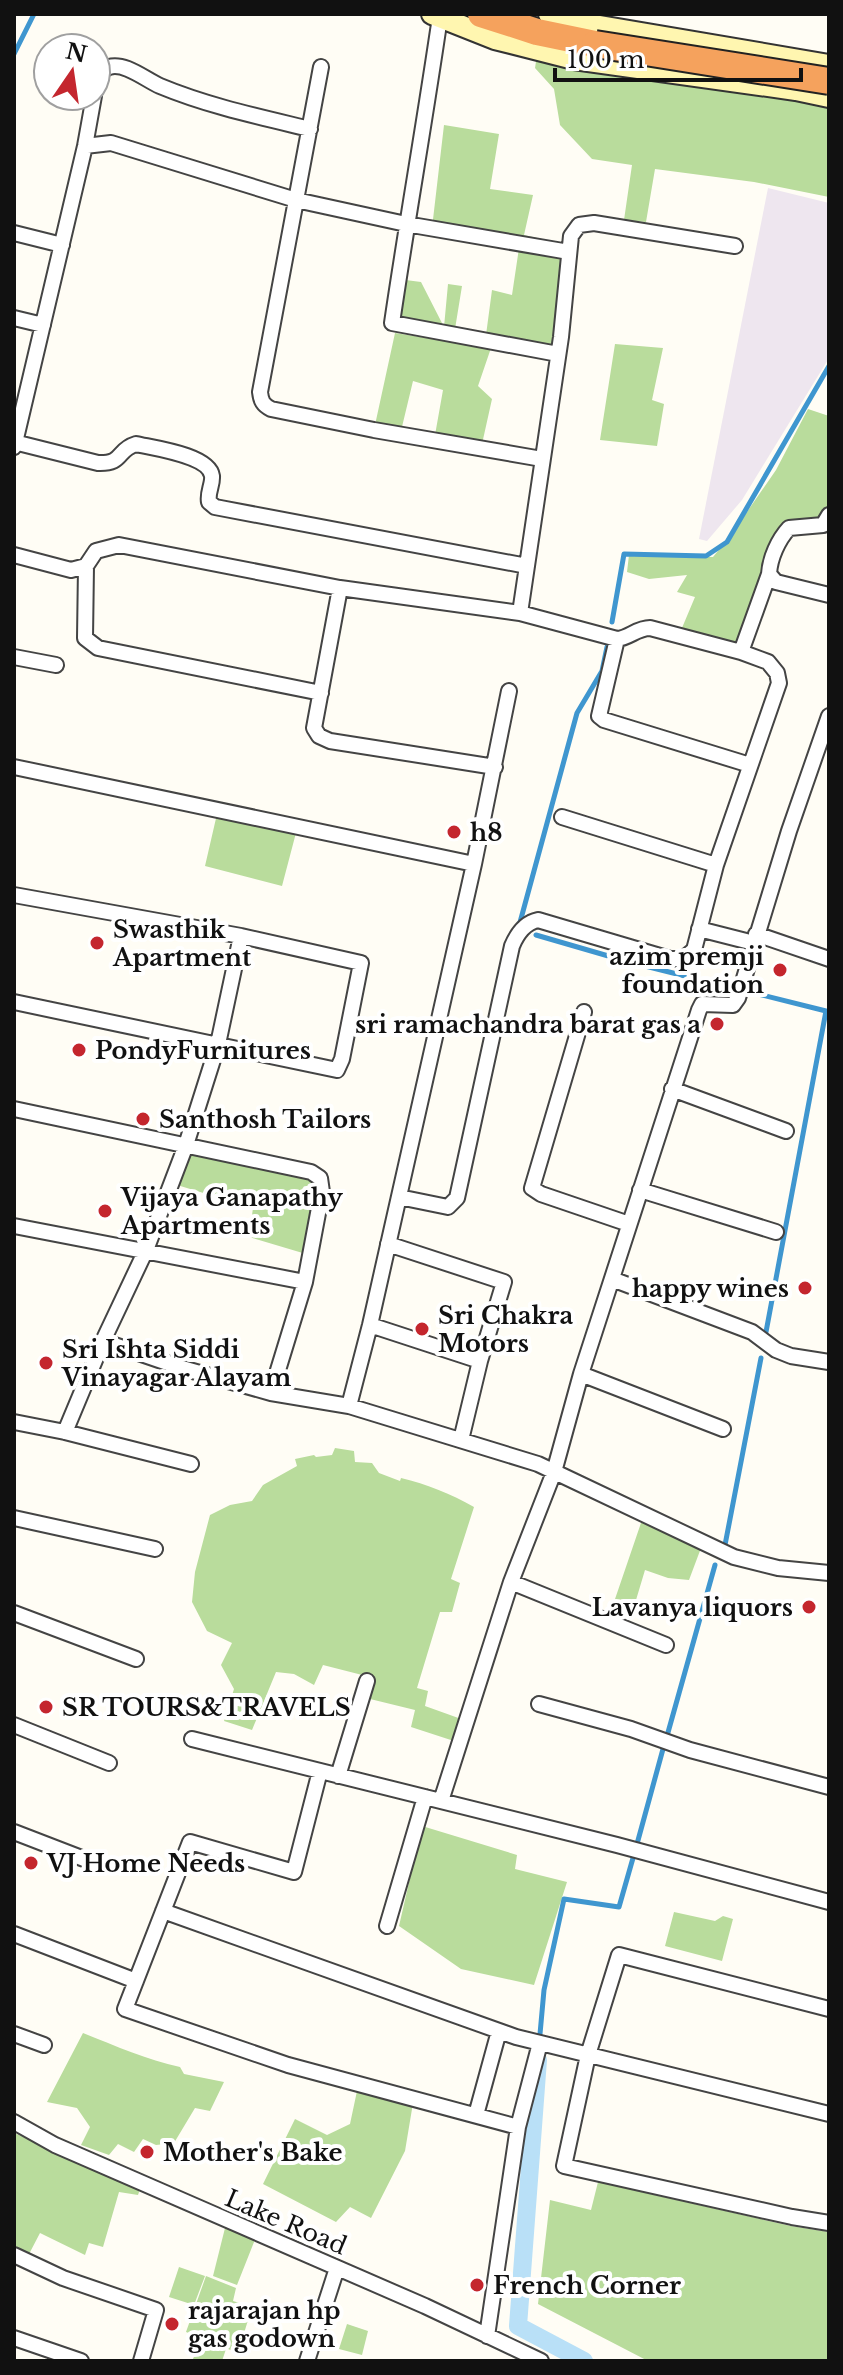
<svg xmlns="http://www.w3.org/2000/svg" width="843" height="2375" font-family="'Libre Baskerville',serif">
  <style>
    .industrial { fill: #eee6ef }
    .forest { fill: #b9dc9c }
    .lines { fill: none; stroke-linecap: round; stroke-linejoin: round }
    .stream { stroke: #3f96cf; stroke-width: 5 }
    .canal { stroke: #b9e0f7; stroke-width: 18 }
    .street-casing { stroke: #444; stroke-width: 18 }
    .secondary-casing { stroke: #333; stroke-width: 24 }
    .highway-casing { stroke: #222; stroke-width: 30 }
    .street { stroke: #fff; stroke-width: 14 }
    .secondary { stroke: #fff6b0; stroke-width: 20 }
    .highway { stroke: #f5a25d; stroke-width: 26 }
    .highway-bridge-casing { stroke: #222; stroke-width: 30; stroke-linecap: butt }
    .highway-bridge { stroke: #f5a25d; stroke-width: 26 }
    .poi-dot { fill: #c4262e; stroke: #fff; stroke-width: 3 }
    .labels { text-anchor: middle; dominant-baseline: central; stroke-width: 8; stroke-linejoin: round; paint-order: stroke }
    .poi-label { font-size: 24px; font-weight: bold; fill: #111; stroke: #fff; text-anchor: start }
    .street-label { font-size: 24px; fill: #111; stroke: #fff }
  </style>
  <rect width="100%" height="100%" fill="#fffdf5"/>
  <path class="industrial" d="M 768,188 L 829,203 L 829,358 L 742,500 L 707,541 L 699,539 Z"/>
  <path class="forest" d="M 537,55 L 829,99 L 829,197 L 754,182 L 655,169 L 646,222 L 624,220 L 632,165 L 592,159 L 560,125 L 554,89 L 535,68 Z
    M 444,125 L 499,134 L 490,189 L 533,195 L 524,235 L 564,244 L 432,228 Z
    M 519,248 L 568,254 L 555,354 L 392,323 L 398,279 L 421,282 L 444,327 L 448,284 L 462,286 L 455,329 L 486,335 L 492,290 L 512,295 Z
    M 395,333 L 491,348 L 478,386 L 492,399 L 482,444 L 435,435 L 443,390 L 413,381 L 401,431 L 375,425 Z
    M 615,344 L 663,348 L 652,400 L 664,404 L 657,446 L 600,440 Z
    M 808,409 L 829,416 L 829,515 L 789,528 L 749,629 L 734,645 L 679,635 L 695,597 L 677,592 L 687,575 L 649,579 L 627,572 L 629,555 L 713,557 L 731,535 L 776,470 Z
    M 217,814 L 297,829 L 282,886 L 205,866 Z
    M 193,1151 L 317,1181 L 306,1254 L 249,1237 L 253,1208 L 177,1185 Z
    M 335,1448 L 354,1451 L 355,1462 L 372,1463 L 379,1473 L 400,1481 L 401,1478 C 427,1484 451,1494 474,1507 L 451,1579 L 460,1583 L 452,1612 L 440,1612 L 417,1688 L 428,1691 L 425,1706 L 464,1720 L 457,1742 L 411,1727 L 415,1710 L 366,1698 L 370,1677 L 323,1665 L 314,1685 L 294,1674 L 276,1672 L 252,1730 L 224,1721 L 234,1689 L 221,1665 L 232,1643 L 207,1631 L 192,1602 L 195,1572 L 210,1515 L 230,1505 L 252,1501 L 263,1485 L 297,1466 L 295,1459 L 314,1455 L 316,1457 L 332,1455 Z
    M 642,1520 L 701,1548 L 689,1580 L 668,1578 L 645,1570 L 633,1610 L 614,1602 Z
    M 422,1826 L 517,1855 L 515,1869 L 567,1882 L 534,1985 L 461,1969 L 399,1926 Z
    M 674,1912 L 715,1921 L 723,1916 L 733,1919 L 722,1961 L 665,1946 Z
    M 83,2033 C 116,2046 147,2060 180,2067 L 184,2074 L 224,2082 L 210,2111 L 195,2108 L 174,2143 L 156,2145 L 143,2139 L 134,2152 L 118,2144 L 109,2155 L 81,2145 L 90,2127 L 77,2108 L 47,2102 Z
    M 357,2091 L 413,2103 L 405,2151 L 371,2218 L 350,2207 L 336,2222 L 263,2184 L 295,2119 L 327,2135 L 350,2124 Z
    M 14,2133 L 141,2186 L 138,2195 L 119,2192 L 103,2247 L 89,2243 L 85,2255 L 40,2233 L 28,2256 L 14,2248 Z
    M 598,2182 L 791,2226 L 829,2232 L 829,2361 L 648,2361 L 538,2304 L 550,2200 L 591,2210 Z
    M 226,2224 L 256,2237 L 237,2285 L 213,2276 Z
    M 179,2267 L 205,2276 L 194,2305 L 169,2297 Z
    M 206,2276 L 236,2288 L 233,2301 L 252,2307 L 238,2353 L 186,2332 Z
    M 347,2324 L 368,2331 L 362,2355 L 339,2349 Z
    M 202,2340 L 226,2349 L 222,2361 L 192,2361 Z"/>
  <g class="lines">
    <path class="stream" d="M 14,54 L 34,14
      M 612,622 L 624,554 L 706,556 L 727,542 L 829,366
      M 519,926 L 577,713 L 602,671 L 607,647
      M 536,935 L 629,962 L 725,986
      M 746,991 L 826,1011 L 766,1332
      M 725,1545 L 761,1358
      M 667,1736 L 715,1565
      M 637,1844 L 663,1749
      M 540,2034 L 544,1990 L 564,1899 L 619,1907 L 633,1858"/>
    <path class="canal" d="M 538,2060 L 518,2326 L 584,2361"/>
    <g class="street-casing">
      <path id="street" d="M 440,17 C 425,120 407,221 392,323 L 558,354
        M 321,67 L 260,392 C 261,401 263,405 271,409 L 374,430 L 542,459
        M 96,87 C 98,79 100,70 109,67 C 125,62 146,80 160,86 C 208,106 260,117 310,129
        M 85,146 L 111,143 L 296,200 L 406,224 L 569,252
        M 14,233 L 62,245
        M 14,318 L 43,325
        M 14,442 L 98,463 C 124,464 116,450 136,444 C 153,448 209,455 212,476 C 213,484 207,493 209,502 L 215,507 L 527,566
        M 14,447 L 85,146 L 94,96
        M 14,555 L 71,570 L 86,566 L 96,551 L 119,545 L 340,588 L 520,613 L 617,639 C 629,638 637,628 650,628 L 741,652 L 768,662 L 777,673 L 779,683 L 716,865 L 694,950 L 683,959 L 670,959 L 538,920 C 524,923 517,934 512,946 L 457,1198 L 448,1207 L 399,1197
        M 86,566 L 85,638 L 98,648 L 321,693
        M 769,574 L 776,582 L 829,595
        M 340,588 L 314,728 L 319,736 L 330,741 L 495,767
        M 520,613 L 561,337 L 571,236 L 579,225 L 594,223 L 735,246
        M 617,639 L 599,716 L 604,720 L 750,765
        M 741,652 L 769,574 C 770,558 778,540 789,528 L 823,525 L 829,515
        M 14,657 L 56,665
        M 14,767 L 474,864
        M 562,817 L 716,865
        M 14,895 L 241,936 L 361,963 L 342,1059 L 337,1070 L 14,1002
        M 699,929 L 754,943
        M 756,934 L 829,959
        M 584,1012 L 532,1188 L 541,1194 L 629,1224
        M 672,1089 L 786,1131
        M 14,1109 L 311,1172 L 320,1178 L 322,1192 L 305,1282 L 271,1393
        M 640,1190 L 776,1232
        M 14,1226 L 305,1282
        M 388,1244 L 504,1282 L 480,1361 L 461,1440
        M 612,1279 L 752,1332 L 776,1350 L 791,1356 L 829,1362
        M 370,1325 L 480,1361
        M 103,1341 L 182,1368 L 271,1393 L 349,1406 L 538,1464 L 734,1557 L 778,1568 L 829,1573
        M 581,1374 L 723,1429
        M 349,1406 L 370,1325 L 474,864 L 509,691
        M 14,1422 L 65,1432 L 191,1464
        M 65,1432 L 103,1341 L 146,1250 L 186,1145 L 218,1044 L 241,936
        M 14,1518 L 155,1549
        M 511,1582 L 666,1645
        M 14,1613 L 136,1659
        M 539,1704 L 631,1729 L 690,1750 L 829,1787
        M 14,1725 L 109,1763
        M 192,1739 L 617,1845 L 829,1902
        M 320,1771 L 294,1872 L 190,1842 L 125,2009 L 288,2065 L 518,2127 L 487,2336
        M 338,1776 L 367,1681
        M 441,1801 L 511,1582 L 554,1472 L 581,1374 L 699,1010 L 702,1004 L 733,1005 L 738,998 L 789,831 L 829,716
        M 14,1832 L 97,1864
        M 163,1911 L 516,2037 L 829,2114
        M 387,1926 L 425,1797
        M 14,1934 L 136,1981
        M 829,2009 L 619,1955 L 588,2055 L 564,2166 L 792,2217 L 829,2223
        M 14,2034 L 44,2045
        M 476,2115 L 499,2031
        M 14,2122 L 55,2145 L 425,2306 L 541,2361
        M 518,2127 L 540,2043
        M 14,2255 L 63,2278 L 156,2310 L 141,2361
        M 14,2338 L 81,2361
        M 307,2361 L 337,2268"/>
    </g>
    <g class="secondary-casing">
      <path id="secondary" d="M 432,14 L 495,39 L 574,59 L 796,90 L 829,97
        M 549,14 L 594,25 L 829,65"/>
    </g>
    <g class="highway-casing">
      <path id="highway" d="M 481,14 L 537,32 L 595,44"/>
    </g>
    <use href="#street" class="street"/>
    <use href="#secondary" class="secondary"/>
    <use href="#highway" class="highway"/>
    <g class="highway-bridge-casing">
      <path id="highway-bridge" d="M 595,44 L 829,81"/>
    </g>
    <use href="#highway-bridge" class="highway-bridge"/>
  </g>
  <g class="poi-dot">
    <circle cx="454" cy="832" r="8"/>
    <circle cx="97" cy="943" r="8"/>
    <circle cx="780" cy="970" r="8"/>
    <circle cx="717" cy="1024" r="8"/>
    <circle cx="79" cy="1050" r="8"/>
    <circle cx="143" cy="1119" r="8"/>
    <circle cx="105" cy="1211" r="8"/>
    <circle cx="805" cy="1288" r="8"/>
    <circle cx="422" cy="1329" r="8"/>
    <circle cx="46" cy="1363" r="8"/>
    <circle cx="809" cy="1607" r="8"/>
    <circle cx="46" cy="1707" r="8"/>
    <circle cx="31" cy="1863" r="8"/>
    <circle cx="147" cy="2152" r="8"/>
    <circle cx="477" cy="2285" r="8"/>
    <circle cx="172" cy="2324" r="8"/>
  </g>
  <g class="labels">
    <g class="poi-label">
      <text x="470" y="832">h8</text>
      <text x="113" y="929">Swasthik<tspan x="113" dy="28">Apartment</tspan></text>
      <text x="764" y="956" text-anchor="end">azim premji<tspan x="764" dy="28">foundation</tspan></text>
      <text x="701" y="1024" text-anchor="end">sri ramachandra barat gas a</text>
      <text x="95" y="1050">PondyFurnitures</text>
      <text x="159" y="1119">Santhosh Tailors</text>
      <text x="121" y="1197">Vijaya Ganapathy<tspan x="121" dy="28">Apartments</tspan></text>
      <text x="789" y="1288" text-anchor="end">happy wines</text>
      <text x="438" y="1315">Sri Chakra<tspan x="438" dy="28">Motors</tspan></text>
      <text x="62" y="1349">Sri Ishta Siddi<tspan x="62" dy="28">Vinayagar Alayam</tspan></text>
      <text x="793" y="1607" text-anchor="end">Lavanya liquors</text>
      <text x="62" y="1707">SR TOURS&amp;TRAVELS</text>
      <text x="47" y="1863">VJ Home Needs</text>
      <text x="163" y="2152">Mother's Bake</text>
      <text x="493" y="2285">French Corner</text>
      <text x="188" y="2310">rajarajan hp<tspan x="188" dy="28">gas godown</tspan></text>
    </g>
    <g class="street-label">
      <text transform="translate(286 2222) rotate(23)">Lake Road</text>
    </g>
  </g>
  <rect width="843" height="2375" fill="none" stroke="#111111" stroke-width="32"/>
  <g transform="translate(72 72) rotate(13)"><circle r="38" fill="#ffffff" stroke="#a0a0a0" stroke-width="2"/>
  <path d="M0-6L14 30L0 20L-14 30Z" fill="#c4262e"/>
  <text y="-12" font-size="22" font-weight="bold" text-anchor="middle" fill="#111111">N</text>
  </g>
  <path d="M555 68v12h246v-12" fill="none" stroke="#111111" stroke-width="4"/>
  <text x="567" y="68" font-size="24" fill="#111111" stroke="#ffffff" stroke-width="6" paint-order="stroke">100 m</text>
</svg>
